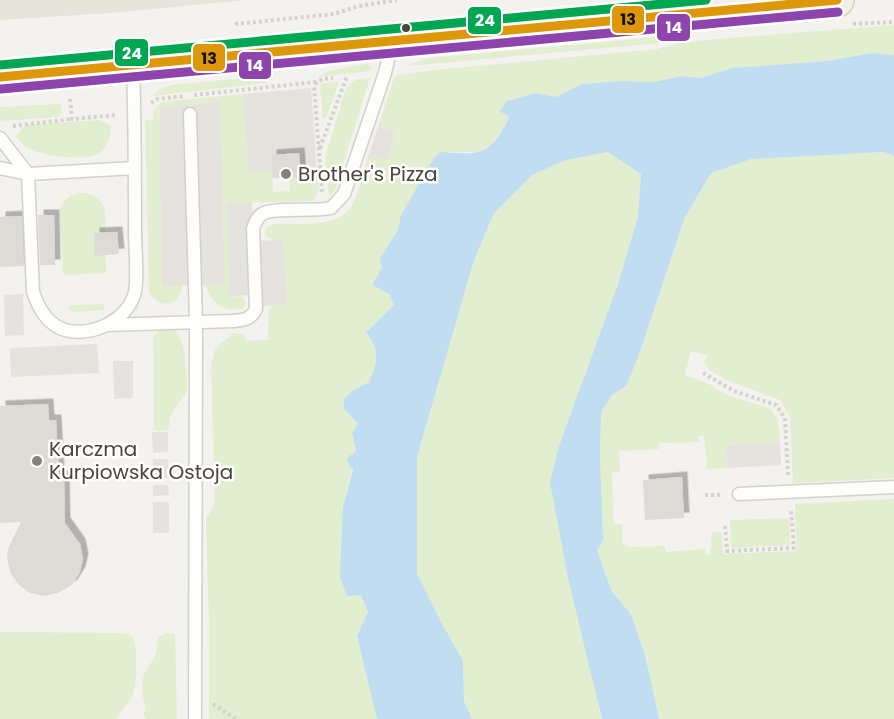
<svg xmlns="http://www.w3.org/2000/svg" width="894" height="719" font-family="Poppins,sans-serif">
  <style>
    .residential { fill: #e7e4dc }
    .green { fill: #e1eecf }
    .parking { fill: #e6e3df }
    .water { fill: #c0ddf1 }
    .building { fill: #dedbd6; filter: url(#shadow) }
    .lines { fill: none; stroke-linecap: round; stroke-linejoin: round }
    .service-casing { stroke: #d2d0cb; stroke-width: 15 }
    .primary-casing { stroke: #d6cebb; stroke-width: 36 }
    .path { stroke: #d3d2cc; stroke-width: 4; stroke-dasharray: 3 3; stroke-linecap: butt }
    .service { stroke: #fdfdfc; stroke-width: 12 }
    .primary { stroke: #f2efe6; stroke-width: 33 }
    .bus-1-casing { stroke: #fff; stroke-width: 14 }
    .bus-2-casing { stroke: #fff; stroke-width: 14 }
    .bus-3-casing { stroke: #fff; stroke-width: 14 }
    .bus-1 { stroke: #dd9709; stroke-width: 9 }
    .bus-2 { stroke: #8e44ad; stroke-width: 9 }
    .bus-3 { stroke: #00a651; stroke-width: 9 }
    .bus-dot { fill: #4b4439; stroke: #fff; stroke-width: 2 }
    .poi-dot { fill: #868178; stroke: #fff; stroke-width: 2 }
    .labels { text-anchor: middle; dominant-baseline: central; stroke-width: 5; stroke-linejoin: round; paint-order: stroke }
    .poi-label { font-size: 20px; fill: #4b4439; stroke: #fff; text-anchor: start }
    .line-badge { stroke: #fff; stroke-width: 2 }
    .badge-label { font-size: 16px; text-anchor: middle; font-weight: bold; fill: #fff }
    .pale-badge-label { font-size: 16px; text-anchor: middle; font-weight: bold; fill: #111 }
  </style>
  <defs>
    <filter id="shadow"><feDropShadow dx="5.5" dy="-5.5" stdDeviation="0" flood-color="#0004"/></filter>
  </defs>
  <rect width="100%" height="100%" fill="#f4f2ee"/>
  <path class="residential" d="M 0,0 L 246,0 L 111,13 L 0,20 Z"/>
  <path class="green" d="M 894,25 L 894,55 L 872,53 L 827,61 L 732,68 L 701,78 L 682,76 L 654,82 L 619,81 L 583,84 L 556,97 L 536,93 L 507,101 L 509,117 L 504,128 L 491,144 L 478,152 L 440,152 L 400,217 L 399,228 L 380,259 L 382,268 L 372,285 L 389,294 L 394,305 L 366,331 C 380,351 377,360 369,382 L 352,391 L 344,409 L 359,424 L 352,433 L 356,451 L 343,507 L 361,595 L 368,612 L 357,636 L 377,719 L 209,719 L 209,622 L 206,520 L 215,503 L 211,365 L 215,350 L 221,343 L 234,333 L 243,335 L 247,341 L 268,340 L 269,308 L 275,305 L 287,304 L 283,240 L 273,240 L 267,237 L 265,232 L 268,226 C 278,223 290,224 301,224 C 356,223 353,206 367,160 L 375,156 L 387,159 L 396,132 L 382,127 L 380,121 L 394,78 L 398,75 L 435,70 L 658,49 L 678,43 L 717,39 Z
    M 680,35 L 660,43 L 407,66 L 428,58 Z
    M 366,64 L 372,67 L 371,71 L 317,77 L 332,70 Z
    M 256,77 L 268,83 L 152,96 L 162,88 L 173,85 Z
    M 370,78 L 335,190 L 329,197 L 325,157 L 346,88 L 355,80 Z
    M 339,82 L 326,118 L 323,118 L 320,86 L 321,83 Z
    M 241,94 L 272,171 L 273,192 L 290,191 L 289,177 L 317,174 L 319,191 L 313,201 L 227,203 L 229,296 L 243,297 L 246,303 L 243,308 C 226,315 209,301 206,285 L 224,284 L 162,286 L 182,285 C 182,307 158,310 149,292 L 145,120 L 153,120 L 153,112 L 161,102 Z
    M 61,104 L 62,112 L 58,117 L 1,121 L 0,119 L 0,107 Z
    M 100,120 L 111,126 C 110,135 109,145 101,152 C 89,163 42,156 28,148 C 23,145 19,140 14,135 L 17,135 L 25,125 Z
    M 608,152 L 641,173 L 638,217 L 618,284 L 559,446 L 599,710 L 602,719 L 472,719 L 464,701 L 463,661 L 440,620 L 417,573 L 417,457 L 473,263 L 494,213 L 532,175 L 568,159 Z
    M 884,152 L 894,156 L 894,478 L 793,483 L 790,417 L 780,400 L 726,380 L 709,369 L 705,363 L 707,355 L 691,351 L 685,375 L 709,384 L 727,395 L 771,409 L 778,420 L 780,442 L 726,445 L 727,468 L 707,469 L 704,436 L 699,436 L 699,442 L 659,443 L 659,449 L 619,451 L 620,472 L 612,473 L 614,524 L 622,524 L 623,544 L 629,547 L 665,546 L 666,552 L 705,549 L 705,555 L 710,555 L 712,532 L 722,532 L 723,554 L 797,551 L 795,504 L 894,499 L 894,719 L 659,719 L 645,655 L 631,614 L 612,592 L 597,551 L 603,540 L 600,453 L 601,412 L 612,394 L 626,385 L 639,355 L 685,217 L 711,173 L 751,159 Z
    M 81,193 C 93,193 101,199 105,210 L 106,273 L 66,275 L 63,273 L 60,209 C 64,198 71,195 81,193 Z
    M 101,304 L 105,305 L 104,310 L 73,312 L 68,309 L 71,305 Z
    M 161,328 C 166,328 171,327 175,330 C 186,337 187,379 187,391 L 171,415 L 168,430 L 157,431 L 154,429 L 153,337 Z
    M 789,518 L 790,545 L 731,548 L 730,520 Z
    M 0,632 L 125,633 C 128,635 131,635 133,638 C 138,647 137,686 133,695 C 129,704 121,711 116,719 L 0,719 Z
    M 168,633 L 175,634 L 177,719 L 146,719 L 143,713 L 146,711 C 143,698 139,685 145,672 C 148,666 153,661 155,655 C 159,645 153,636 168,633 Z"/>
  <path class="parking" d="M 311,88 L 317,174 L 301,177 L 298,153 L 271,155 L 272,171 L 252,172 L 249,168 L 243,96 L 241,94 Z
    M 220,102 L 224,284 L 162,286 L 160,108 Z
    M 380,121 L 382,127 L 396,132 L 387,160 L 375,156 L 367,160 Z
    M 252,202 L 254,241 L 283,240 L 287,304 L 256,307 L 256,295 L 229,296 L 227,203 Z
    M 23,294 L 24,335 L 5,336 L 4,295 Z
    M 97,344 L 99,373 L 11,377 L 10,348 Z
    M 113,361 L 133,361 L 133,398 L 114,399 Z
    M 152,432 L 168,432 L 168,452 L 153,453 Z
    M 780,442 L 781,465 L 727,468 L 726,445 Z
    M 153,459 L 168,459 L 169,478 L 153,478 Z
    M 153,485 L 168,485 L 169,495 L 153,496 Z
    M 153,502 L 169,502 L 169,533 L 153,533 Z"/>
  <path class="water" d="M 872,53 L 894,55 L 894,156 L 884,152 L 751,159 L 711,173 L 685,217 L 639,355 L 626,386 L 612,395 L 601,412 L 600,453 L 603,540 L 597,551 L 612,592 L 631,614 L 645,655 L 659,719 L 602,719 L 568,578 L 550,482 L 559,446 L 618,284 L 638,217 L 641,174 L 608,152 L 566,160 L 532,175 L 494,213 L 473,263 L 417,457 L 417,573 L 440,620 L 463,661 L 464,701 L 472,719 L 377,719 L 357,636 L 368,612 L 361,595 L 347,596 L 340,577 L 343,507 L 353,469 L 349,466 L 347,458 L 356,451 L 352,433 L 358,424 L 344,409 L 344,399 L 352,391 L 369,382 C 378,360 380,351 366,332 L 394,305 L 389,294 L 372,285 L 382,268 L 380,259 L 399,228 L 400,217 L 434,158 L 440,152 C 451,152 467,155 478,152 C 493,148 504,130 509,117 L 500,111 L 507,101 L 536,93 L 556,97 L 583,84 L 619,81 L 654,82 L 682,76 L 701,78 L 732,68 L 827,61 Z"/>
  <path class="building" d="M 299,153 L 301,177 L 272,178 L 271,155 Z
    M 38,215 L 54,215 L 55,265 L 40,265 Z
    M 22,216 L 24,266 L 0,267 L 0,217 Z
    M 117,232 L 119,254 L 95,256 L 94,233 Z
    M 48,404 L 49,420 L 56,420 L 59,476 L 64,476 L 65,523 L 80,544 L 83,559 L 80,572 L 72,585 L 58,593 L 45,596 L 30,593 L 18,584 L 10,572 L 7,558 L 8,549 L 21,522 L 0,523 L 0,406 Z
    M 682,477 L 684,518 L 645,520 L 643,480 Z"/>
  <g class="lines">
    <g class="service-casing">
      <path id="service" d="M 133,66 C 135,122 135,177 135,232 C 135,249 138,277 135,292 C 128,322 86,340 60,328 C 45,321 38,306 33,292 L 28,174 L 135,168
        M 190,114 L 196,322 L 195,719
        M 0,138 L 28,174
        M 0,168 L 28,174
        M 107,325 L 233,321 C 245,320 251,319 256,309 L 253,229 C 255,223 257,216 264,213 C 279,207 312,212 331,208 L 344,194 L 385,73 L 392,43
        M 739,494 L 894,487"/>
    </g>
    <g class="primary-casing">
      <path id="primary" d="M 0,77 L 837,0"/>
    </g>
    <path class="path" d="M 235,24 L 334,14 L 359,6 L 397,0
      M 853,24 L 894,22
      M 194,95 L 316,82
      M 70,99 L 72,119 L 116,115
      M 151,103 L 157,99 L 184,96
      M 13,126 L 72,119
      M 320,148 L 347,76
      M 322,192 L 314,86 C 318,79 325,79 333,78
      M 703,373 L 734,391 L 776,405 L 785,418 L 788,475
      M 705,495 L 723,495
      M 725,526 L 727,551 L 794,548 L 791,509
      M 213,704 L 236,719"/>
    <use href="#service" class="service"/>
    <use href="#primary" class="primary"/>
    <g class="bus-1-casing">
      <path id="bus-1" d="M 0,77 L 837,0"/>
    </g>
    <g class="bus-2-casing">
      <path id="bus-2" d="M 1,89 L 838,12"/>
    </g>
    <g class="bus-3-casing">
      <path id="bus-3" d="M 0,65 L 706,0"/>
    </g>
    <use href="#bus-1" class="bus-1"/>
    <use href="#bus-2" class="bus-2"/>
    <use href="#bus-3" class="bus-3"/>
  </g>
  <circle class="bus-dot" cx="406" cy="28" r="5"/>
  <g class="poi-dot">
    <circle cx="286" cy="174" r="6"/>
    <circle cx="37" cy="461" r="6"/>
  </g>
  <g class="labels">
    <g class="poi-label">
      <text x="298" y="174">Brother's Pizza</text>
      <text x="49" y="449">Karczma<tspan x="49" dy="23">Kurpiowska Ostoja</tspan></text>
    </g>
  </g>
  <g class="line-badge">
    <rect x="611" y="5" width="34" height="29" rx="6" fill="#dd9709"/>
    <rect x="467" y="6" width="35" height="29" rx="6" fill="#00a651"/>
    <rect x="656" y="13" width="35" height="29" rx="6" fill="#8e44ad"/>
    <rect x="114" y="38" width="35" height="29" rx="6" fill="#00a651"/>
    <rect x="192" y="43" width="34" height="29" rx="6" fill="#dd9709"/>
    <rect x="238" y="51" width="34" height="29" rx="6" fill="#8e44ad"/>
  </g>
  <g class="badge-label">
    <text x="485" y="26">24</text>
    <text x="674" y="33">14</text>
    <text x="132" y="59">24</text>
    <text x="255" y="71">14</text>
  </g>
  <g class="pale-badge-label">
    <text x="628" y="25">13</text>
    <text x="209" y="64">13</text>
  </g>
</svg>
